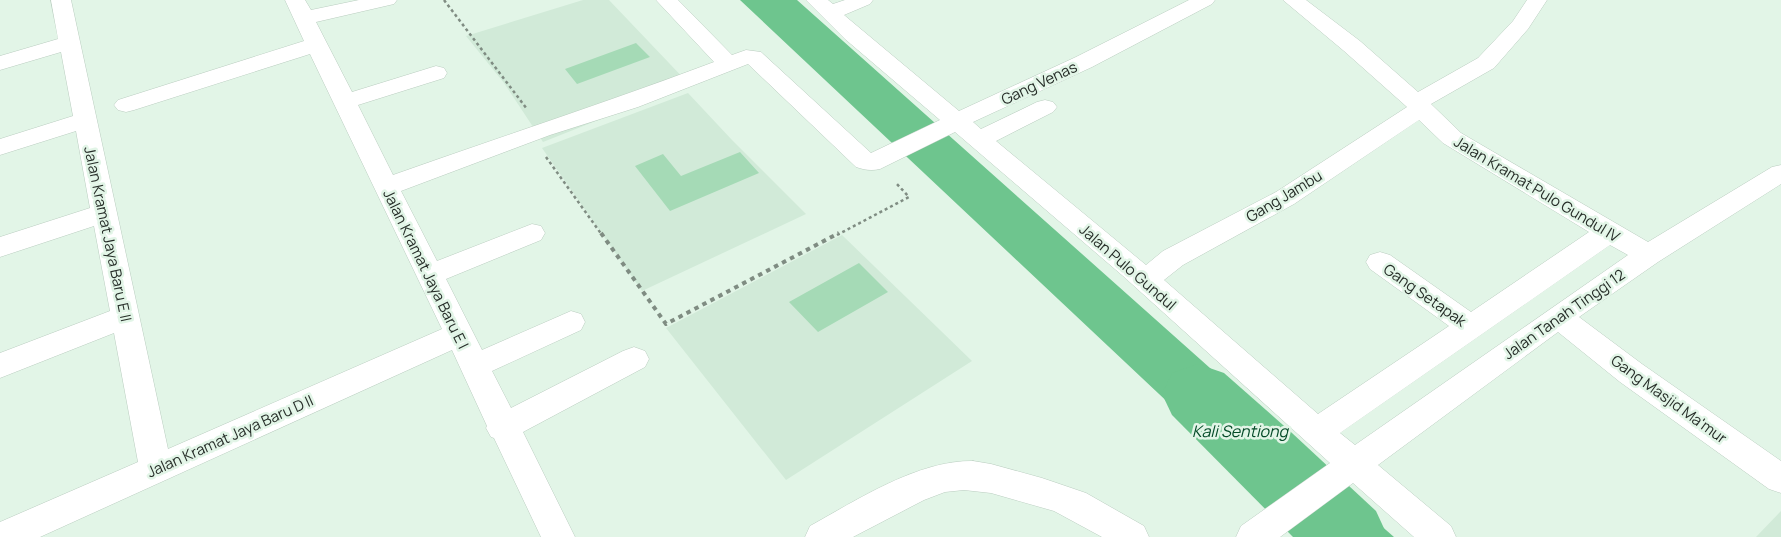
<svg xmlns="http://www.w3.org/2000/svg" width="1781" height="537" font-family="Manrope,sans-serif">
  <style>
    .built { fill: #d1ead8 }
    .green { fill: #a5dab6 }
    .water { fill: #6ec58e }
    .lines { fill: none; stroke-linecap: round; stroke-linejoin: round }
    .river { fill: #6ec58e; fill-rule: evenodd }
    .minor-casing { stroke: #bacdc0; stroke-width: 1 }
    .path-far1 { stroke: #7f8c82; stroke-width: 2.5; stroke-dasharray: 3 3; stroke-linecap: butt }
    .path { stroke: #7f8c82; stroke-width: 4; stroke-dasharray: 4.5 4.5; stroke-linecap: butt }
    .minor { fill: #fff; fill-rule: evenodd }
    .labels { text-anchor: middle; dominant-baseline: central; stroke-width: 5; stroke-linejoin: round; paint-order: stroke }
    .street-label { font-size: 15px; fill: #262d28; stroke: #e2f5e7 }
    .water-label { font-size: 16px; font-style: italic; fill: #044b28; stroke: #e2f5e7 }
  </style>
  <rect width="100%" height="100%" fill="#e2f5e7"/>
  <path class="built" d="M 583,0 L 609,0 L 689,84 L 543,142 L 504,83 L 466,36 Z
    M 688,93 L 732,140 L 806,214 L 642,291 L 542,148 Z
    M 842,235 L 972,361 L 786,480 L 666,328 Z
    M 1781,511 L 1781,537 L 1756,537 Z"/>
  <path class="green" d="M 636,43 L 650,57 L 577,84 L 565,69 Z
    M 740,152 L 759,173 L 670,211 L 635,166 L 663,154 L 681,176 Z
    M 859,263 L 888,292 L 818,332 L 789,302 Z"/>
  <path class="water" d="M 740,0 L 797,0 L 1293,442 L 1265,456 L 1243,473 Z
    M 1346,495 L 1394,537 L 1299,537 L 1297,535 L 1326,516 Z"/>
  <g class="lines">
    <path class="river" d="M 1198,364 L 1224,373 L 1292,433 L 1376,511 L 1388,537 L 1293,537 L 1172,415 L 1162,394 L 1172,373 Z"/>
    <g class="minor-casing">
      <path id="minor" d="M 51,0 L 71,0 L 168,449 L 442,329 L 310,54 L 134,110 L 126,112 L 118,110 L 114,105 L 118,100 L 304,41 L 285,0 L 305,0 L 311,10 L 359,0 L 397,0 L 394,4 L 316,22 L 352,92 L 436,66 L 444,68 L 447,73 L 444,78 L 358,105 L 393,175 C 500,137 608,102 714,62 L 656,0 L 678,0 L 732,55 L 746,50 L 761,52 L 871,153 L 940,120 L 845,39 L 806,0 L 828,0 L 833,4 L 845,0 L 873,0 L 870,4 L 844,15 L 959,111 L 1076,57 L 1189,0 L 1215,0 L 1212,4 L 1092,67 L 973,122 L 981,129 L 1037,102 L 1045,100 L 1053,102 L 1057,107 L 1053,112 L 996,141 L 1146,265 L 1163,251 L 1276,192 L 1407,107 L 1344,51 L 1283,0 L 1306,0 L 1360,41 L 1418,92 L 1478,58 L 1513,21 L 1527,0 L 1547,0 L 1528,29 L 1494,68 L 1431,104 L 1461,133 L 1648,242 L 1772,167 L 1781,165 L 1781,184 L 1658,262 L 1579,317 L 1642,364 L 1781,461 L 1781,493 L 1769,489 L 1620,382 L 1558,332 L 1378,465 L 1451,526 L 1456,537 L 1414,537 L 1353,483 L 1280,537 L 1236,537 L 1241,526 L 1330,463 L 1123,276 L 955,132 L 880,169 C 871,171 865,170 856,167 L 748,64 L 638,107 L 550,135 L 401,191 L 437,261 L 532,224 L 541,226 L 545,233 L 541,240 L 446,279 L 482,350 L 571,311 L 581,314 L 585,322 L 581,330 L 492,371 L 511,408 L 623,351 L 634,347 L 645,351 L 649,359 L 645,367 L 523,432 L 575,537 L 541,537 L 494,438 L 491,437 L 486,428 L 487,426 L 452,350 L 40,537 L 0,537 L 0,522 L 138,462 L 114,333 L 0,378 L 0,353 L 110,311 L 94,226 L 0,257 L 0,237 L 90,208 L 76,131 L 0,155 L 0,139 L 73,116 L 61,52 L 0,70 L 0,56 L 58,39 ZM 1419,120 L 1443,143 L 1589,232 L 1471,312 L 1390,255 L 1380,252 L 1370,255 L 1366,262 L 1370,269 L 1449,326 L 1318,414 L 1164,280 L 1183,265 L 1294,204 ZM 1610,245 L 1628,255 L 1355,445 L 1340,433 Z
        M 973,461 L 991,464 L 1042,478 L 1086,493 L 1144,526 L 1149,537 L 1102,537 L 1054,511 L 991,493 L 964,490 L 945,492 L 924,500 L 853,537 L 805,537 L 810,526 C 857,500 918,460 973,461 Z"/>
    </g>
    <path class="path-far1" d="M 444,0 L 527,109
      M 546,157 L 602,235
      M 837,235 L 909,197 L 896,183"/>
    <path class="path" d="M 601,233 L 666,324 L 839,233"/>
    <use href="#minor" class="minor"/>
  </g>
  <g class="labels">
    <g class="street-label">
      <text transform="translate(1039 83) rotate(-25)">Gang Venas</text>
      <text transform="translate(1537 189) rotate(31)">Jalan Kramat Pulo Gundul IV</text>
      <text transform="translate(1284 196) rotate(-31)">Gang Jambu</text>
      <text transform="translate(108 234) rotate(78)">Jalan Kramat Jaya Baru E II</text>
      <text transform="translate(1128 267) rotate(41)">Jalan Pulo Gundul</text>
      <text transform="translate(426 269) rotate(64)">Jalan Kramat Jaya Baru E I</text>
      <text transform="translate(1425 295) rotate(35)">Gang Setapak</text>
      <text transform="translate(1564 314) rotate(-35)">Jalan Tanah Tinggi 12</text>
      <text transform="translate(1669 399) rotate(36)">Gang Masjid Ma'mur</text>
      <text transform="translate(230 436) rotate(-24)">Jalan Kramat Jaya Baru D II</text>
    </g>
    <g class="water-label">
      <text x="1240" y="431">Kali Sentiong</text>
    </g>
  </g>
</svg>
